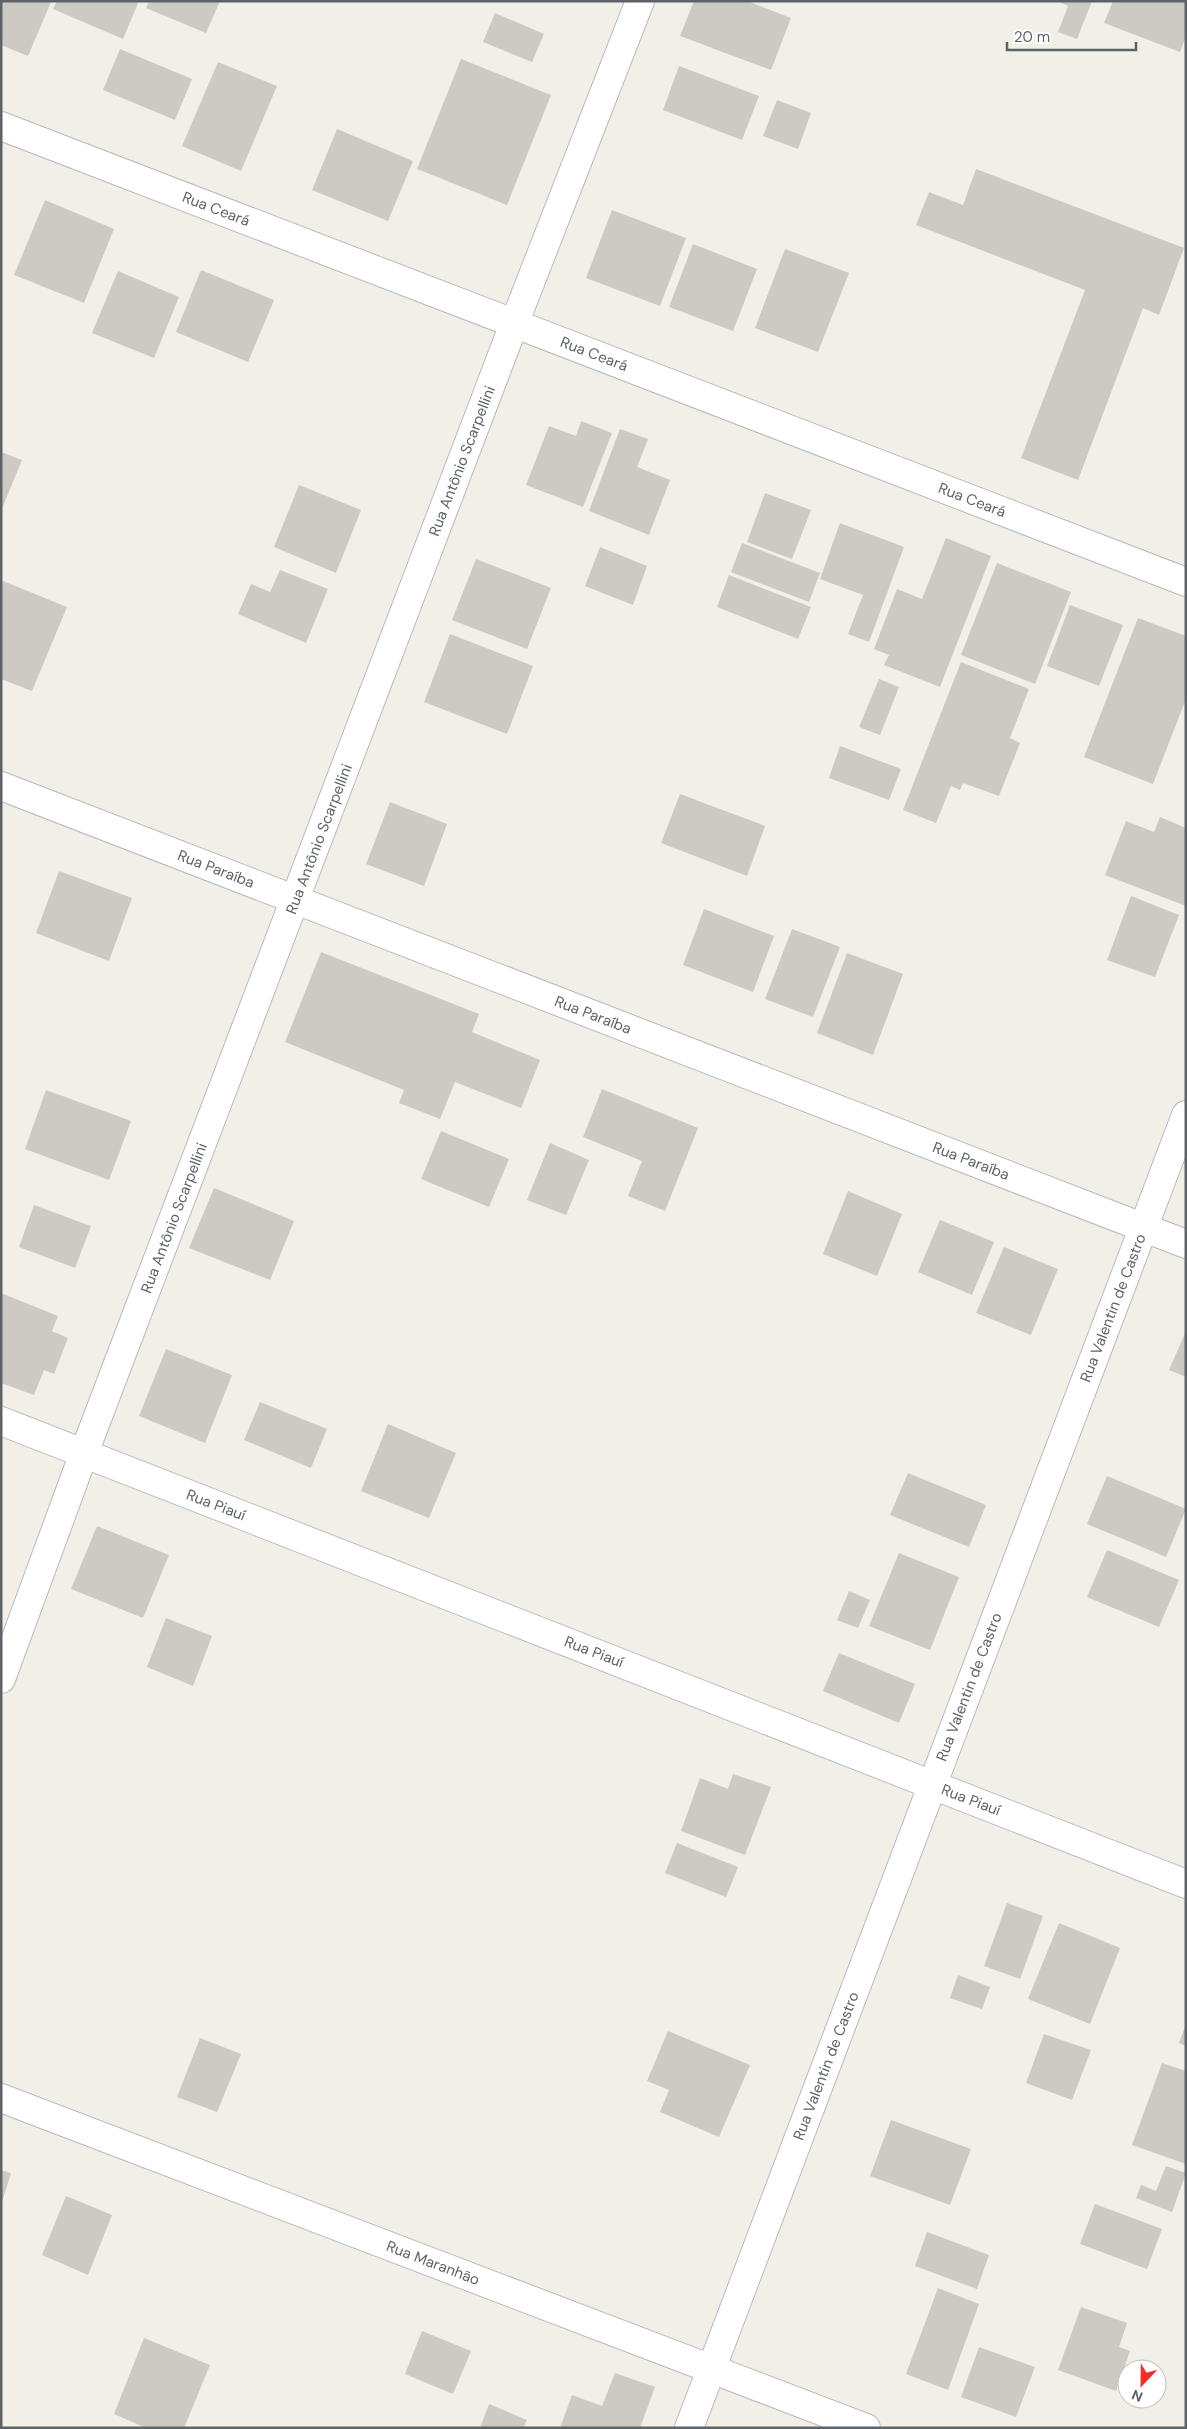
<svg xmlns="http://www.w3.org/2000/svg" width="1187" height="2429" font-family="'DM Sans',sans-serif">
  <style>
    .building { fill: #cdcac4 }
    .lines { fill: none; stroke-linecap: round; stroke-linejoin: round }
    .street-casing { stroke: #b7babf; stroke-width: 30 }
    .secondary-casing { stroke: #babec4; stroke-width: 30 }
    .street { stroke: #fff; stroke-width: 28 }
    .secondary { stroke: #fff; stroke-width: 28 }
    .labels { text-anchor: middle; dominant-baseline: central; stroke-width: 5; stroke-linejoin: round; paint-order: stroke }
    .street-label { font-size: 15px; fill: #5e6369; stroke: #fff }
  </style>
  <rect width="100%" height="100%" fill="#f2efe7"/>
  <path class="building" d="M 1,1 L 51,2 L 28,56 L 1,45 Z
    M 57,1 L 139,1 L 123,39 L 53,9 Z
    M 149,1 L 220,1 L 206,33 L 146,8 Z
    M 694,1 L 747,1 L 791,18 L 771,70 L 680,36 Z
    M 1057,1 L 1092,1 L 1077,39 L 1058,32 L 1068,6 Z
    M 1113,1 L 1186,1 L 1186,36 L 1180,52 L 1104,23 Z
    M 495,13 L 544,34 L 532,62 L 483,42 Z
    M 120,49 L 192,79 L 175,120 L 103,90 Z
    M 461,59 L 551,95 L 507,205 L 417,169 Z
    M 218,62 L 277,86 L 241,171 L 182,146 Z
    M 679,66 L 759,96 L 742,140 L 663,110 Z
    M 777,100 L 811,113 L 798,149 L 763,136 Z
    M 337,129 L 413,161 L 388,221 L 312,190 Z
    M 976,169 L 1184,248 L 1159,315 L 1143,308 L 1078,480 L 1021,458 L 1085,290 L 916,225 L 929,192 L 963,205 Z
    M 45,200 L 114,229 L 84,303 L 14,275 Z
    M 612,210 L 686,238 L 660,306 L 586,278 Z
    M 693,244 L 757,269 L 733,331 L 669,307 Z
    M 785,249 L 849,273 L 818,352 L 755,328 Z
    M 201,270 L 274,300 L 248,362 L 176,332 Z
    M 118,271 L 179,297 L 154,358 L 92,333 Z
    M 581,421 L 612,433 L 583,507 L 526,485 L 549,426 L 576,436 Z
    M 620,429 L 648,439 L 637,467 L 670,480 L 649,535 L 589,511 Z
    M 1,452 L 22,460 L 1,511 Z
    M 299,485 L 361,510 L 336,573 L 274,547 Z
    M 765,493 L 811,510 L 792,559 L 747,542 Z
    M 840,523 L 904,547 L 869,642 L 848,634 L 863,595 L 820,579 Z
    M 946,538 L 991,556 L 940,687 L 884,665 L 889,655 L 874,649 L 897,589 L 922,599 Z
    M 742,543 L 820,573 L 809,602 L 731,572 Z
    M 600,547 L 647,566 L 633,605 L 585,586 Z
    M 476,559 L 551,588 L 527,649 L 452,620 Z
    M 997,563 L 1071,592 L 1035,684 L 961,655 Z
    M 280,570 L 328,589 L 306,643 L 238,614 L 251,584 L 270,592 Z
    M 729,575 L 811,607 L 798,639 L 717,607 Z
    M 3,581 L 67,607 L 32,691 L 1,679 L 1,586 Z
    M 1070,605 L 1123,625 L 1099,686 L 1047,666 Z
    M 1138,618 L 1186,636 L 1186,699 L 1153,784 L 1084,757 Z
    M 450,634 L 533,666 L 507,734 L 424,702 Z
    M 961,662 L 1029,689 L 1010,738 L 1020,743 L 999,796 L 963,783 L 960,790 L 951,786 L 936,823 L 903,810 Z
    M 879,679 L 899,687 L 880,735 L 859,727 Z
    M 840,746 L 901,769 L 889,800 L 829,778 Z
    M 680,794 L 765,826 L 747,876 L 661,843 Z
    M 390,802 L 447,824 L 424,886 L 366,864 Z
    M 1160,817 L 1186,828 L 1186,906 L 1105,875 L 1126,821 L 1154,832 Z
    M 59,871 L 132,898 L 109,961 L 36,933 Z
    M 1131,896 L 1179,915 L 1155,977 L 1107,960 Z
    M 704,909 L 774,936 L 753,992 L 683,965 Z
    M 792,929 L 840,947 L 813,1017 L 765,999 Z
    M 321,952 L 479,1014 L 472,1032 L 540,1060 L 521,1108 L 455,1082 L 440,1119 L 399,1103 L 404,1090 L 285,1042 Z
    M 847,953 L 903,974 L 873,1055 L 817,1033 Z
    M 602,1089 L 698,1128 L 665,1211 L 628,1196 L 642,1161 L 583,1137 Z
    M 46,1090 L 131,1121 L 109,1180 L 25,1149 Z
    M 441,1131 L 509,1159 L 489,1207 L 421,1179 Z
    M 550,1143 L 589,1160 L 566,1215 L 527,1200 Z
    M 214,1188 L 294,1221 L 270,1280 L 189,1248 Z
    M 848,1191 L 902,1214 L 877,1276 L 823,1254 Z
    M 34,1205 L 91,1226 L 75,1268 L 19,1247 Z
    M 940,1220 L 994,1242 L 972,1295 L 918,1272 Z
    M 1004,1247 L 1058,1269 L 1031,1335 L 976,1313 Z
    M 1,1293 L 58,1316 L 52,1331 L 68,1338 L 54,1374 L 44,1370 L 34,1395 L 1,1383 Z
    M 1186,1331 L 1186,1377 L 1169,1370 Z
    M 166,1349 L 232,1375 L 205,1443 L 139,1416 Z
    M 260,1402 L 327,1429 L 311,1468 L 244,1440 Z
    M 388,1424 L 456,1453 L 429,1518 L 361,1491 Z
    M 908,1473 L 986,1505 L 969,1547 L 890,1515 Z
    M 1107,1476 L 1186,1509 L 1166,1557 L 1087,1524 Z
    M 97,1526 L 169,1555 L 143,1618 L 71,1589 Z
    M 1107,1550 L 1179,1580 L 1159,1627 L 1087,1597 Z
    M 899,1553 L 959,1577 L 930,1650 L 869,1626 Z
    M 849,1591 L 870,1600 L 858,1628 L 837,1620 Z
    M 166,1618 L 212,1636 L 193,1686 L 147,1667 Z
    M 839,1653 L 915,1684 L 899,1723 L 823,1691 Z
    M 733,1774 L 771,1787 L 745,1855 L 681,1831 L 700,1778 L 728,1789 Z
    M 677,1843 L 738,1867 L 726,1897 L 665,1873 Z
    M 1007,1903 L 1043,1916 L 1020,1979 L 984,1966 Z
    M 1059,1923 L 1120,1948 L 1090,2024 L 1028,1999 Z
    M 958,1975 L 990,1987 L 982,2009 L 950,1998 Z
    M 1186,2024 L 1186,2046 L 1179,2043 Z
    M 668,2031 L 750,2065 L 719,2137 L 660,2112 L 669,2090 L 647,2081 Z
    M 1044,2034 L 1091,2050 L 1072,2100 L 1026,2083 Z
    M 200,2038 L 241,2054 L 217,2112 L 177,2097 Z
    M 1162,2063 L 1186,2071 L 1186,2164 L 1132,2145 Z
    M 891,2120 L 971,2149 L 950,2205 L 870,2176 Z
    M 1166,2166 L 1186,2173 L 1172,2212 L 1136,2198 L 1141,2185 L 1156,2191 Z
    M 1,2170 L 11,2173 L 2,2202 L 1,2202 Z
    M 66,2196 L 112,2215 L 88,2275 L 42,2255 Z
    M 1095,2204 L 1162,2229 L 1147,2269 L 1080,2244 Z
    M 927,2232 L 989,2255 L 977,2289 L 915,2266 Z
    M 938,2288 L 979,2304 L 948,2390 L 906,2374 Z
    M 1081,2307 L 1127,2323 L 1119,2347 L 1130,2351 L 1116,2391 L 1058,2370 Z
    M 422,2331 L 471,2351 L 453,2394 L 405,2374 Z
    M 144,2338 L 210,2365 L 184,2428 L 146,2428 L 114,2414 Z
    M 979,2347 L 1035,2367 L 1016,2417 L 961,2397 Z
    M 615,2373 L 655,2387 L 640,2428 L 560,2428 L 572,2395 L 602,2406 Z
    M 489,2404 L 527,2420 L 523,2428 L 480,2428 Z"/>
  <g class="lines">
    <g class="street-casing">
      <path id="street" d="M 1,126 L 1186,582
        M 1,786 L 1186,1244
        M 1,1679 L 84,1453 L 514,324 L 640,1
        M 1,2098 L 866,2428
        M 689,2428 L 1186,1115"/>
    </g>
    <g class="secondary-casing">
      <path id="secondary" d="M 1,1421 L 1186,1884"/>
    </g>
    <use href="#street" class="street"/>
    <use href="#secondary" class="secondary"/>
  </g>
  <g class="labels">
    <g class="street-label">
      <text transform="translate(216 209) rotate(21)">Rua Ceará</text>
      <text transform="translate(594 354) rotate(21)">Rua Ceará</text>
      <text transform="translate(462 461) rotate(-69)">Rua Antônio Scarpellini</text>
      <text transform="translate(972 500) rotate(21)">Rua Ceará</text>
      <text transform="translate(319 839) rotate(-69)">Rua Antônio Scarpellini</text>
      <text transform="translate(216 869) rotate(21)">Rua Paraíba</text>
      <text transform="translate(593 1015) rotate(21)">Rua Paraíba</text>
      <text transform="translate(971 1161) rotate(21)">Rua Paraíba</text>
      <text transform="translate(174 1218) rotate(-69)">Rua Antônio Scarpellini</text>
      <text transform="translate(1113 1308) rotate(-69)">Rua Valentin de Castro</text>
      <text transform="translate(216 1505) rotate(21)">Rua Piauí</text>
      <text transform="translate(594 1652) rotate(21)">Rua Piauí</text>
      <text transform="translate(969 1687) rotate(-69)">Rua Valentin de Castro</text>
      <text transform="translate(971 1800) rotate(21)">Rua Piauí</text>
      <text transform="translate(826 2066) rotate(-69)">Rua Valentin de Castro</text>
      <text transform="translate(433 2263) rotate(21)">Rua Maranhão</text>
    </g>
  </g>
  <rect width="1187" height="2429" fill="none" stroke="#5e6369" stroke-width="5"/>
  <g transform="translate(1142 2384) rotate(202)"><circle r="24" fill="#ffffff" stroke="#bfc1c3"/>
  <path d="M0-4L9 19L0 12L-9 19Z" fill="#f92d26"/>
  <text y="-8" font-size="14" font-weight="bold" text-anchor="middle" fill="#5e6369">N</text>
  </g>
  <path d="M1007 42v8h129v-8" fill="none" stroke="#5e6369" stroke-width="2.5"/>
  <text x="1014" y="42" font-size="15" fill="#5e6369" stroke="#ffffff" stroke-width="4" paint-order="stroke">20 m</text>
</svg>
